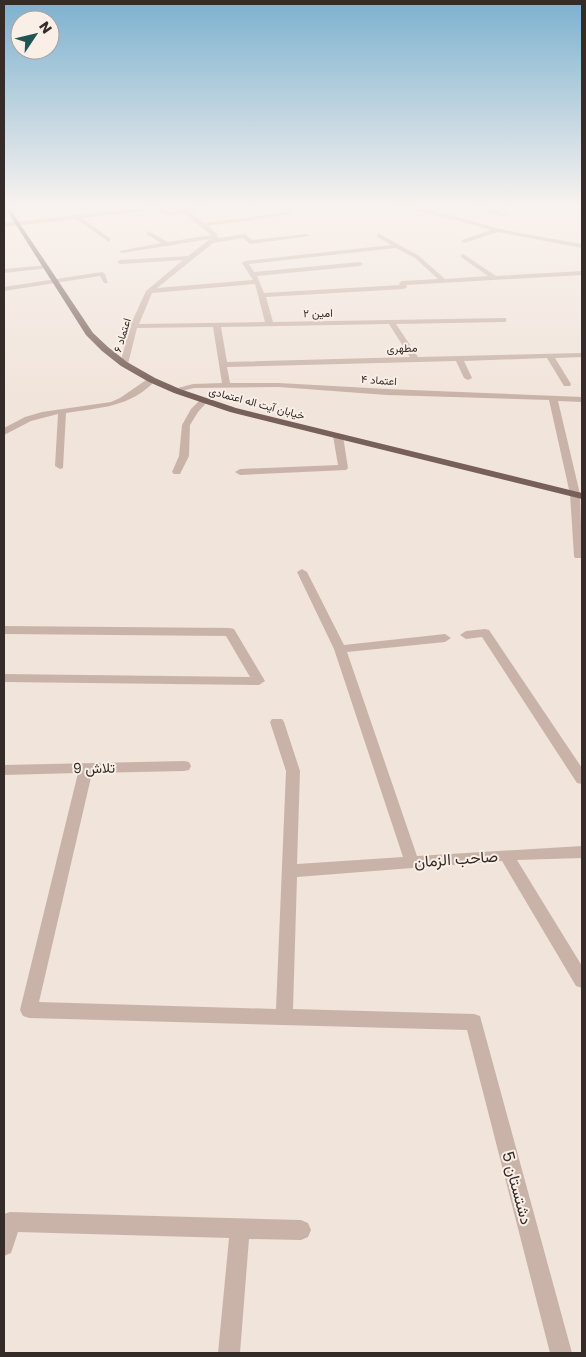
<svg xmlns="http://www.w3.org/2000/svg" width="586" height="1357" font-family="Poppins,Vazirmatn,sans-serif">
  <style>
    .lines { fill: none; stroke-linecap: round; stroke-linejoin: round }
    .minor { fill: #c9b3a8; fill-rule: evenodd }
    .major { fill: #776059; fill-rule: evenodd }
    .labels { text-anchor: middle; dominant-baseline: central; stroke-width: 4; stroke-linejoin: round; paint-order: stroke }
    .far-street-label { font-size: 11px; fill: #352b28; stroke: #f9efe7 }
    .street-label { font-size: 14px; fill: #352b28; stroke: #f9efe7 }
    .near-street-label { font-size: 16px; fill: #352b28; stroke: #f9efe7 }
  </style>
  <rect width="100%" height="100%" fill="#f1e4db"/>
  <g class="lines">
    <path class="minor" d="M 156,206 L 169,212 L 200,206 L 213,206 L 189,212 L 204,223 L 289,212 L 292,214 L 208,226 L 217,234 L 218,238 L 245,234 L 252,240 L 307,234 L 310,236 L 250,244 L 243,238 L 213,243 L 157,288 L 253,280 L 242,263 L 245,261 L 391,245 L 376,236 L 378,233 L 419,256 L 445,279 L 488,276 L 461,257 L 461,255 L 463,254 L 496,276 L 582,271 L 582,275 L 406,285 L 407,287 L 404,289 L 266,297 L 273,322 L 506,318 L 506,322 L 503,322 L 396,324 L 418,357 L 582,353 L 582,357 L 555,358 L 571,384 L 570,386 L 564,386 L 547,358 L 464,361 L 472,378 L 468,380 L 464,378 L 456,361 L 227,367 L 230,383 L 279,383 L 387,389 L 582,397 L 582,402 L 558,401 L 580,494 L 582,558 L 575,558 L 574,556 L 570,494 L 549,400 L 387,395 L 279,387 L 194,388 L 174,393 L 174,389 L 193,384 L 222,383 L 213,327 L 137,328 L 128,364 L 121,366 L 120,364 L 130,326 L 146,291 L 183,260 L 120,264 L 117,262 L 120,260 L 188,256 L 210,239 L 122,253 L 119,251 L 161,243 L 146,234 L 148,231 L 168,242 L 211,235 L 184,213 L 168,216 L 155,210 L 82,218 L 111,239 L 109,242 L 76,219 L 4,227 L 4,223 ZM 396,248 L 415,258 L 438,279 L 402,281 L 399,283 L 400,285 L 264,293 L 257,276 L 360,266 L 363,264 L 360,262 L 254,272 L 249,264 ZM 255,284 L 265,322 L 139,324 L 152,293 ZM 389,324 L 410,357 L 227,362 L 221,327 Z
      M 393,206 C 432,206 469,222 506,230 C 531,236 557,239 582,244 L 582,248 L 498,232 L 464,243 L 461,241 L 462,240 L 491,230 L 456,220 Z
      M 470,206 L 480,206 L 508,215 L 505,217 Z
      M 47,265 L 50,267 L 49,268 L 4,273 L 4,269 Z
      M 102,272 L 105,274 L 108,283 L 104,283 L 100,276 L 4,291 L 4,287 Z
      M 149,378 L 156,380 C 129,408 102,407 66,413 L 63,468 L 60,469 L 55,466 L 58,414 L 31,421 L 4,435 L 4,428 L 25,417 L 42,412 L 111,402 L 120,398 Z
      M 201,399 L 208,401 L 198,412 L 190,425 L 189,456 L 180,474 L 174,474 L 172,472 L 179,456 L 182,425 L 191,409 Z
      M 338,433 L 343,436 L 348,468 L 346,470 L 240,475 L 235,472 L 240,469 L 338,465 L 333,436 Z
      M 302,569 L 307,572 L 344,645 L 445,634 L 451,638 L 445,642 L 347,652 L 417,856 L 582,846 L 582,858 L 517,860 L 582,966 L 582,988 L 576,986 L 502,861 L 297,877 L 293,1009 L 474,1014 L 480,1016 L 572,1353 L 550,1353 L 467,1030 L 29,1018 L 23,1016 L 20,1010 L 78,773 L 4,775 L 4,765 L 184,761 L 189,762 L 191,766 L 189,770 L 184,771 L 92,773 L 39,1002 L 276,1009 L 286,771 L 270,722 L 272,719 L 282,719 L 284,722 L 300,771 L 297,864 L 403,857 L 334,649 L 297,572 Z
      M 4,626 L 230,628 L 234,629 L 265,681 L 259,685 L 4,682 L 4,674 L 250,677 L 226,636 L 4,634 Z
      M 485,629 L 489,630 L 582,768 L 582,784 L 577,783 L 482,637 L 466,639 L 460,635 L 466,631 Z
      M 10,1212 L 301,1220 L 308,1223 L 311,1230 L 308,1237 L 301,1240 L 249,1239 L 240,1353 L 218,1353 L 229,1238 L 18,1232 L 11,1253 L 4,1256 L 4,1214 Z"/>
    <path class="major" d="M 4,206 L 8,206 L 93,333 L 108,347 L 127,362 L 155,378 L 180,389 L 236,408 L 582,493 L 582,499 L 230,412 L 174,393 L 149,382 L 121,366 L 102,351 L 86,335 Z"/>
  </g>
  <linearGradient id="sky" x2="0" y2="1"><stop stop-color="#7cb1cf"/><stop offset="0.52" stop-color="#f9f3ef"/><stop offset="1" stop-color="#f9f3ef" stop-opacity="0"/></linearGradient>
  <rect width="586" height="396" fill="url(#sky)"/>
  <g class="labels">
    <g class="far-street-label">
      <text transform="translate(318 313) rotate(-1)">امین ۲</text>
      <text transform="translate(122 335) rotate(-73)">اعتماد ۶</text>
      <text transform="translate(402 348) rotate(-2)">مطهری</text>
      <text transform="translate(379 380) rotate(4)">اعتماد ۴</text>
      <text transform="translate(257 403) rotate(15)">خیابان آیت اله اعتمادی</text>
    </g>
    <g class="street-label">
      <text transform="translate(94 768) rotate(-1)">تلاش 9</text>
    </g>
    <g class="near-street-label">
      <text transform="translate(456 859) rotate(-4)">صاحب الزمان</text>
      <text transform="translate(517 1188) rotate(75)">دشتستان 5</text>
    </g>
  </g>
  <rect width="586" height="1357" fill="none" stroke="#352b28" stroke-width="10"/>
  <g transform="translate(35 35) rotate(55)"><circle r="24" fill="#f9efe7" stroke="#aba19b"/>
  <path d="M0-4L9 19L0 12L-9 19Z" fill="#1f5653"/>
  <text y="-8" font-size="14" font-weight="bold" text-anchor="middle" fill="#352b28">N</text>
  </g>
</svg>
